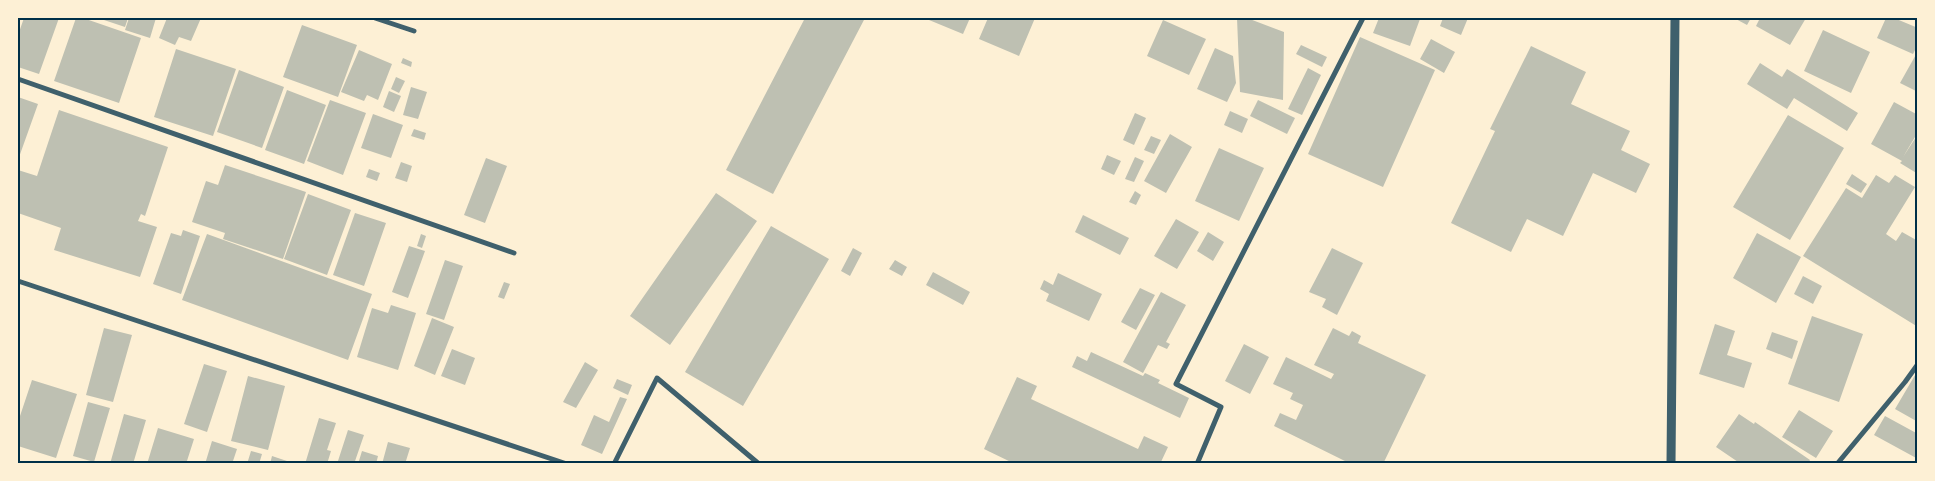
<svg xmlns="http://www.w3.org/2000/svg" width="1935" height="481" font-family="'PT Sans',sans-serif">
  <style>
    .building { fill: #bec0b2 }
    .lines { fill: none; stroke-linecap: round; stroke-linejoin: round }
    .minor { stroke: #3f606c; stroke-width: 5 }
    .tertiary { stroke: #3f606c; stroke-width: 9 }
    .neatline { fill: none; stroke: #003049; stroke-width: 2 }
  </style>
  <rect width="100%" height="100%" fill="#fdf0d5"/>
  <path class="building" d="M 24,18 L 59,18 L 39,74 L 18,67 L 18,35 Z
    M 76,18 L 83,18 L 141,38 L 119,103 L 54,81 Z
    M 98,18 L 128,18 L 125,27 Z
    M 129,18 L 156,18 L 150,38 L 125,30 Z
    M 167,18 L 201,18 L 191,41 L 179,37 L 175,45 L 159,38 Z
    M 805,18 L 865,18 L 773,194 L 726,170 Z
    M 929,18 L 970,18 L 963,34 L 929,20 Z
    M 988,18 L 1035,18 L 1019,56 L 979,39 Z
    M 1237,18 L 1247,18 L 1284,32 L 1283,100 L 1240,92 Z
    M 1379,18 L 1416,18 L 1420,19 L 1410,46 L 1373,33 Z
    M 1443,18 L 1468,18 L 1461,35 L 1440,26 Z
    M 1734,18 L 1751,18 L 1747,25 Z
    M 1760,18 L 1806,18 L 1790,45 L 1756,26 Z
    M 1886,18 L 1894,18 L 1918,28 L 1918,44 L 1913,54 L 1877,38 Z
    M 1163,20 L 1206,39 L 1189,75 L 1147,56 Z
    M 302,25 L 357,45 L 338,97 L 283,77 Z
    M 1823,30 L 1870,52 L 1851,93 L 1804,71 Z
    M 1360,37 L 1435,70 L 1383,187 L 1308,154 Z
    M 1431,39 L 1455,52 L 1444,73 L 1420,59 Z
    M 1301,45 L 1327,57 L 1322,67 L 1296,54 Z
    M 1531,46 L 1586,72 L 1571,104 L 1630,131 L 1621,150 L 1650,164 L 1636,193 L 1593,173 L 1563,236 L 1527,219 L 1511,252 L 1451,223 L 1495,131 L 1490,129 Z
    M 1215,48 L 1233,56 L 1236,83 L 1227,102 L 1197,89 Z
    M 176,49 L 236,69 L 213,136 L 154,117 Z
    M 359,50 L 392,64 L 378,100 L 367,95 L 364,101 L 341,92 Z
    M 1918,51 L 1918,92 L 1900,83 Z
    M 403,58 L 412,62 L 411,67 L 401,63 Z
    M 1760,63 L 1782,77 L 1787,69 L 1858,113 L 1847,131 L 1794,98 L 1787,109 L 1747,84 Z
    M 1308,68 L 1321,75 L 1302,115 L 1288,109 Z
    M 239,70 L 284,87 L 262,148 L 217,132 Z
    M 396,77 L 405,81 L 399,93 L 391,89 Z
    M 411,87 L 427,92 L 418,119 L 403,115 Z
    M 287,90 L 326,105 L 304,164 L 265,150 Z
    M 389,91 L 401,96 L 394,112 L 383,107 Z
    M 18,97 L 38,104 L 18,160 Z
    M 330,100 L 366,113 L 343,175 L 307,161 Z
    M 1258,100 L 1295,118 L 1287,134 L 1250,116 Z
    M 1894,102 L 1918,115 L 1918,132 L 1903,157 L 1918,134 L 1918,174 L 1900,163 L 1902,161 L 1871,144 Z
    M 59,110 L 168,147 L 145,216 L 141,214 L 138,221 L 157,227 L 140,277 L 54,250 L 61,228 L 18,213 L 18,170 L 37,176 Z
    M 1230,111 L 1248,119 L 1242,133 L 1224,125 Z
    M 1135,113 L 1146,118 L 1134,145 L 1123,140 Z
    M 373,114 L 403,125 L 391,158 L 361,148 Z
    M 1788,115 L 1844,148 L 1790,240 L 1733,207 Z
    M 414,129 L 426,133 L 424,140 L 411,136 Z
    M 1170,134 L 1192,147 L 1166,193 L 1144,181 Z
    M 1151,136 L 1161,140 L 1154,154 L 1144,150 Z
    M 1219,148 L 1264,168 L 1239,221 L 1195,201 Z
    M 1107,155 L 1121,161 L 1114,175 L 1101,169 Z
    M 1135,157 L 1144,161 L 1134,182 L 1125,179 Z
    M 486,158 L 507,166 L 485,223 L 464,215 Z
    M 401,162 L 412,166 L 407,182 L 395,178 Z
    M 225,165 L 306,192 L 283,259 L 223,239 L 225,233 L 192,222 L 206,181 L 218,185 Z
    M 369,169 L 380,173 L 377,181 L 366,177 Z
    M 1852,174 L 1867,184 L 1861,193 L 1846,184 Z
    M 1876,175 L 1889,183 L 1895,175 L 1915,187 L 1886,234 L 1896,241 L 1902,232 L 1918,241 L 1918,327 L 1803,256 L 1846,188 L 1862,198 Z
    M 1135,191 L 1141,195 L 1136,205 L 1129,202 Z
    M 716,193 L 757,221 L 670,345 L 630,316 Z
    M 308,194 L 351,210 L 327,275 L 284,259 Z
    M 355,213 L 386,223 L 364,286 L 333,275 Z
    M 1083,215 L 1129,238 L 1120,255 L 1075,232 Z
    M 1176,219 L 1199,232 L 1177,269 L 1154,256 Z
    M 771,226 L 829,259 L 743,406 L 685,372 Z
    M 183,230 L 200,236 L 181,294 L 153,284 L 171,233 L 181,236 Z
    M 1208,232 L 1224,242 L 1213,261 L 1197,251 Z
    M 1757,233 L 1801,257 L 1776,303 L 1733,278 Z
    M 207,234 L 372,294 L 348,360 L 182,300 Z
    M 421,234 L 426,236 L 422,248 L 417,246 Z
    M 409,246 L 425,251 L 408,298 L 392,292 Z
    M 853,248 L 862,253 L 850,276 L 841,271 Z
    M 1332,248 L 1363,263 L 1337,315 L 1322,307 L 1326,299 L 1309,292 Z
    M 445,260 L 463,266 L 444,320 L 426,314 Z
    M 895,260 L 907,267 L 902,276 L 889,269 Z
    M 933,272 L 970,292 L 963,305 L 926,285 Z
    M 1058,273 L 1102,294 L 1089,321 L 1046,301 L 1049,294 L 1040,289 L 1044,280 L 1053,285 Z
    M 1803,276 L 1822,286 L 1813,304 L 1794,294 Z
    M 504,282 L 510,284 L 504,299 L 498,297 Z
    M 1140,288 L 1155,295 L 1136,330 L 1121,322 Z
    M 1161,292 L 1186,305 L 1166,342 L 1170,344 L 1167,349 L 1158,345 L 1143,373 L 1123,362 Z
    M 391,305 L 416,313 L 398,370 L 357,357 L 372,308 L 388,313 Z
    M 1812,316 L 1863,334 L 1839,402 L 1788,384 Z
    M 432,318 L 454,327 L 435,375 L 414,366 Z
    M 1715,324 L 1735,331 L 1727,355 L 1752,363 L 1744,388 L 1699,374 Z
    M 104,328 L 132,335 L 113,402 L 86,395 Z
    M 1333,328 L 1349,336 L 1352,331 L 1361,336 L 1358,343 L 1426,375 L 1383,464 L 1351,464 L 1274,426 L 1280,413 L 1296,420 L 1303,405 L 1290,399 L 1293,393 L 1273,384 L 1286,357 L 1331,379 L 1334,374 L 1314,365 Z
    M 1772,332 L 1798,341 L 1792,359 L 1766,349 Z
    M 1244,344 L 1269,357 L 1250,394 L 1225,381 Z
    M 452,349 L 475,358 L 465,385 L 441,376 Z
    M 1091,352 L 1143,376 L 1145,373 L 1160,380 L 1158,383 L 1189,398 L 1180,418 L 1072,367 L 1077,356 L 1087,361 Z
    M 585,362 L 598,370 L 576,408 L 563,402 Z
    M 204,364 L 227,371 L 207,432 L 184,424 Z
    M 1918,370 L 1918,422 L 1895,409 Z
    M 248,376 L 285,386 L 268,450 L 231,441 Z
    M 1017,377 L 1037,386 L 1031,399 L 1138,449 L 1144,436 L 1168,447 L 1160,464 L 1015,464 L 984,449 Z
    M 617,379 L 632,385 L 628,395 L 613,388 Z
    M 32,380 L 77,394 L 56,458 L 18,446 L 18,422 Z
    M 620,397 L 627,399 L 602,454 L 581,445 L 594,415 L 609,422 Z
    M 88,402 L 110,408 L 94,462 L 73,456 Z
    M 1799,410 L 1833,431 L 1816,458 L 1782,437 Z
    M 124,414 L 146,420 L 133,464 L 110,464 Z
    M 1739,414 L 1754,424 L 1755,422 L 1810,460 L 1808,464 L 1741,464 L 1716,447 Z
    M 1885,416 L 1918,434 L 1918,459 L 1874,435 Z
    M 319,418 L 336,423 L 327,450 L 331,451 L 327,464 L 305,464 Z
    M 158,428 L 194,439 L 186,464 L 147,464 Z
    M 348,430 L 364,435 L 354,464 L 347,462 L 346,464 L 337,464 Z
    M 212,441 L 237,449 L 232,464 L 205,464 Z
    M 388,442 L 410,448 L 405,464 L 382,464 Z
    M 251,451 L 262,454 L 259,464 L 247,464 Z
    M 362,451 L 378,456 L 376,464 L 358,464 Z
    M 272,456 L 293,463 L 293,464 L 270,464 Z"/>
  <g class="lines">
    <path class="minor" d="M 375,18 L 414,31
      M 18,79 L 514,253
      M 18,281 L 567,464
      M 614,464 L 657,378 L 759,464
      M 779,464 L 780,464
      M 1197,464 L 1221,407 L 1176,384 L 1363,18
      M 1837,464 L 1905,382 L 1918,364"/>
    <path class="tertiary" d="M 1671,464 L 1675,18"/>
  </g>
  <rect width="1935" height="481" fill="none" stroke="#fdf0d5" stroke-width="38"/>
  <rect x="19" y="19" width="1897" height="443" class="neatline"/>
</svg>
